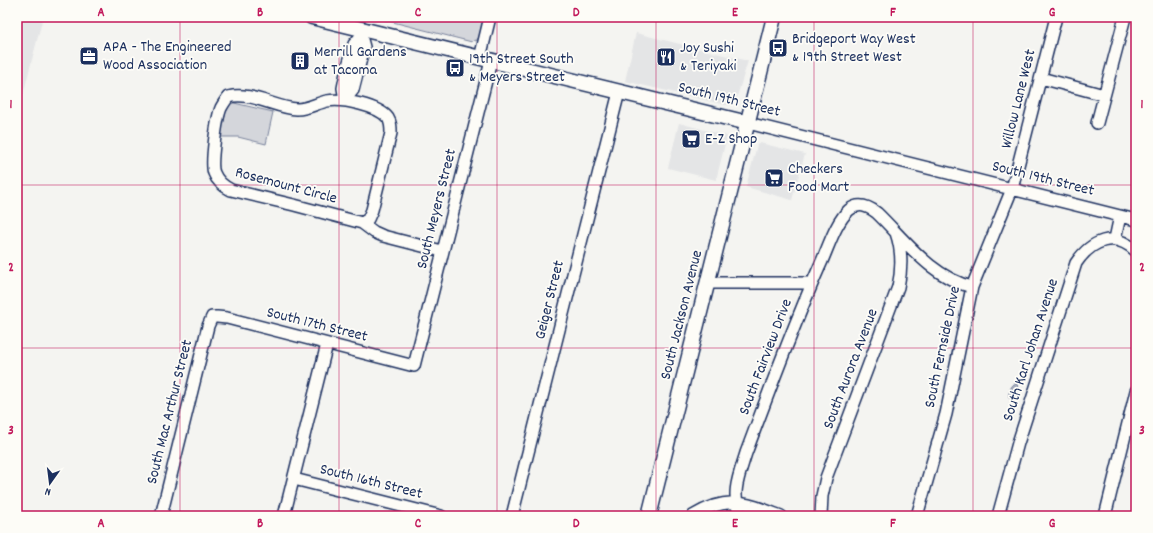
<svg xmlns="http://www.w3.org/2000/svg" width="1153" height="533" font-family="Dekko,sans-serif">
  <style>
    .built { fill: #e4e5e6 }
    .green { fill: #d4d6db; stroke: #78829c }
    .water { fill: #aab0bf; stroke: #717c98 }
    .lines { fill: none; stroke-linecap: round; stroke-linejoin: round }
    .minor-casing { stroke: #1b2f5e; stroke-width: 14 }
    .major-casing { stroke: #1b2f5e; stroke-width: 17 }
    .minor { stroke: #fdfcf7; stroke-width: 11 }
    .major { stroke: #fdfcf7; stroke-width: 14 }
    .grid { fill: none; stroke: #c2185b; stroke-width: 1; stroke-opacity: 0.55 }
    .labels { text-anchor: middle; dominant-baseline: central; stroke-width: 3.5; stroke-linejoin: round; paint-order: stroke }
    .poi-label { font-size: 16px; fill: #1b2f5e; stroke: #fdfcf7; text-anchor: start }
    .street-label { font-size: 16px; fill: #1b2f5e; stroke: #fdfcf7 }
    .neatline { fill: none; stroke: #c2185b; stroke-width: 1.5 }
    .grid-label { font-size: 13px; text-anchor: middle; font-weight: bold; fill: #c2185b }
  </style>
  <rect width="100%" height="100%" fill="#f4f4f1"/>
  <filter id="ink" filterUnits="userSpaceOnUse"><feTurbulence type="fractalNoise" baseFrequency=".025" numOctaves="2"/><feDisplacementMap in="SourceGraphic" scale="8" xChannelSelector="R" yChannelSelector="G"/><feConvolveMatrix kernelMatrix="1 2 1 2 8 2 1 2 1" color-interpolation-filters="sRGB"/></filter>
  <g filter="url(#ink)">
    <path class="built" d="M 17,17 L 43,17 L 17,118 Z
      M 636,33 L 748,61 L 735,103 L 726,105 L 625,81 Z
      M 679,123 L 727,136 L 716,180 L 668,168 Z
      M 760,143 L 805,154 L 792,200 L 746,187 L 757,145 Z"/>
    <path class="green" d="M 373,17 L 484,17 L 479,37 L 476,41 L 474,40 L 472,42 Z
      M 230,103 L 234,103 L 273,112 L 266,144 L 238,137 L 220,137 L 227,107 Z"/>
    <path class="water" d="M 1014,384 L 1017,384 L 1018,388 L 1015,397 L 1012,399 L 1009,398 C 1008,395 1010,387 1014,384 Z"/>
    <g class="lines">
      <g class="minor-casing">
        <path id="minor" d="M 480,58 L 490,17
          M 1041,78 L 1104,95
          M 345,100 L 343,88 L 346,73 L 354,44 L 361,36 L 363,30
          M 345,100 L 353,90 L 364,47 L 361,36
          M 748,123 L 1136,220
          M 1097,123 L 1125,17
          M 362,223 L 368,219 L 372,210 L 391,133 C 391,127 391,123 388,118 C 379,106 342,98 327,101 C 317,103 308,109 297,109 C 275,108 251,91 228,97 C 226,100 223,104 221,108 C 217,117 210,164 214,173 C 217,181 223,186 231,190 L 294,205 L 362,223 L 374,232 L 383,236 L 442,251
          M 1115,239 L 1120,216
          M 708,283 L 812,283
          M 294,479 L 441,516
          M 161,516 L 208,326 L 212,317 L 217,317 L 227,318 L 414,366 L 491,61
          M 284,516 L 327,344
          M 512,516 L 619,92
          M 693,516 C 728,494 746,503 781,516
          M 740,516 C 731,492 739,476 746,453 C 770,389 794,323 822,261 C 829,245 836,222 849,210 C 859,202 868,206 877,213 C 905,240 931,277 972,287
          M 821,516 L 822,496 L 826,478 L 898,287 C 902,269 902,250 896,233
          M 917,516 L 946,414 L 972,287 L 1012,189 L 1056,17
          M 998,516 L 1018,443 L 1076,263 C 1091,241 1114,230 1136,251
          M 1105,516 L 1136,391"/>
      </g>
      <g class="major-casing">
        <path id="major" d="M 312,17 L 748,123
          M 649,516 L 774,17"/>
      </g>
      <use href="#minor" class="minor"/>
      <use href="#major" class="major"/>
    </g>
  </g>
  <path class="grid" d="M 180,17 L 180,516M 339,17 L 339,516M 497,17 L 497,516M 656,17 L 656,516M 814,17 L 814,516M 973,17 L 973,516M 17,185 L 1136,185M 17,348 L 1136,348"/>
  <defs>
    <g id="bus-square" transform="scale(1)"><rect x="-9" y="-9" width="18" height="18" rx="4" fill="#1b2f5e" stroke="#fdfcf7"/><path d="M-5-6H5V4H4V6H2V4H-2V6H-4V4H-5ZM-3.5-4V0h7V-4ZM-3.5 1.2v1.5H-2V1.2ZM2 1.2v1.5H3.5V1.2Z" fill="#fff"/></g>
    <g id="office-square" transform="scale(1)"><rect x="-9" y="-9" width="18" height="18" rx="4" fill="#1b2f5e" stroke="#fdfcf7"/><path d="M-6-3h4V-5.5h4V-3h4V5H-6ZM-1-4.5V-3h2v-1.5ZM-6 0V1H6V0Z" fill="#fff"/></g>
    <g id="restaurant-square" transform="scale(1)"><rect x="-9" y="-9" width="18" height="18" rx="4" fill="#1b2f5e" stroke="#fdfcf7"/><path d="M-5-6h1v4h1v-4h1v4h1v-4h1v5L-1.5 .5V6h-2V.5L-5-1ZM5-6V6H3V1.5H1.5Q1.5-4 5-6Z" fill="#fff"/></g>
    <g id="building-square" transform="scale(1)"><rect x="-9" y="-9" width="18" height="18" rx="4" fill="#1b2f5e" stroke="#fdfcf7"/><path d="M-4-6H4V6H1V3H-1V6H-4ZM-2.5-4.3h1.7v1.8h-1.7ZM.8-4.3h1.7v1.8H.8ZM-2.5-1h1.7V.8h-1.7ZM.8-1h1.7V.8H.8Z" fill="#fff"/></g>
    <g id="supermarket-square" transform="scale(1)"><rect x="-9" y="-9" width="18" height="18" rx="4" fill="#1b2f5e" stroke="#fdfcf7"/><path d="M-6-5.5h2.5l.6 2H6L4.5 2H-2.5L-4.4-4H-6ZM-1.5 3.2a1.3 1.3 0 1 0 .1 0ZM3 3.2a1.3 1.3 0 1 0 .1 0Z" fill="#fff"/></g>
  </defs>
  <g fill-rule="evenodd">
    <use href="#bus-square" x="778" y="48"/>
    <use href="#office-square" x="89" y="56"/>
    <use href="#restaurant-square" x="666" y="57"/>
    <use href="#building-square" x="300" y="61"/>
    <use href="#bus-square" x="455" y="68"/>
    <use href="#supermarket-square" x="691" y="139"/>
    <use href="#supermarket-square" x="774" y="178"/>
  </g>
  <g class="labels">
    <g class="poi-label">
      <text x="792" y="39">Bridgeport Way West<tspan x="792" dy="18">&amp; 19th Street West</tspan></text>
      <text x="103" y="47">APA - The Engineered<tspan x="103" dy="18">Wood Association</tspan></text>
      <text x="680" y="48">Joy Sushi<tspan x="680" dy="18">&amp; Teriyaki</tspan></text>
      <text x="314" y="52">Merrill Gardens<tspan x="314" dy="18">at Tacoma</tspan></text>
      <text x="469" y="59">19th Street South<tspan x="469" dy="18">&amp; Meyers Street</tspan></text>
      <text x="705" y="139">E-Z Shop</text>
      <text x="788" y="169">Checkers<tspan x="788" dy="18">Food Mart</tspan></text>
    </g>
    <g class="street-label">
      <text transform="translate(1019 99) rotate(-76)">Willow Lane West</text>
      <text transform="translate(729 100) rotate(14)">South 19th Street</text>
      <text transform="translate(1043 179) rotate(14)">South 19th Street</text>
      <text transform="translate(286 186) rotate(15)">Rosemount Circle</text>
      <text transform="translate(437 209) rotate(-76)">South Meyers Street</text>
      <text transform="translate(550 300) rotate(-76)">Geiger Street</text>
      <text transform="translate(682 315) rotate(-76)">South Jackson Avenue</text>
      <text transform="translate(317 325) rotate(14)">South 17th Street</text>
      <text transform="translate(943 347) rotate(-78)">South Fernside Drive</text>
      <text transform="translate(1031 350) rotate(-72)">South Karl Johan Avenue</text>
      <text transform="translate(766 357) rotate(-69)">South Fairview Drive</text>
      <text transform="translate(851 369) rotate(-69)">South Aurora Avenue</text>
      <text transform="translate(170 412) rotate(-76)">South Mac Arthur Street</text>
      <text transform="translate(371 482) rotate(14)">South 16th Street</text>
    </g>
  </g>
  <rect width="1153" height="533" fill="none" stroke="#fdfcf7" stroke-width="44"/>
  <g transform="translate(50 483) rotate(194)" stroke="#fdfcf7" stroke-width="3" paint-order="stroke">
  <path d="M0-3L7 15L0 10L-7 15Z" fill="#1b2f5e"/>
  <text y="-6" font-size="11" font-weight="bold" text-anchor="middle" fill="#1b2f5e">N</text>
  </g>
  <rect x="22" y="22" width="1109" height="489" class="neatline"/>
  <g class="grid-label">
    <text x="101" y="16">A</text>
    <text x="260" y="16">B</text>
    <text x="418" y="16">C</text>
    <text x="576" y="16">D</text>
    <text x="735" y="16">E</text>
    <text x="893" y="16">F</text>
    <text x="1052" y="16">G</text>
    <text x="11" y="108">1</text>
    <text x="1142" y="108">1</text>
    <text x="11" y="271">2</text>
    <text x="1142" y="271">2</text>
    <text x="11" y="434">3</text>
    <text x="1142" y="434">3</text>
    <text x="101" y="527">A</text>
    <text x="260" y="527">B</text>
    <text x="418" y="527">C</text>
    <text x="576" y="527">D</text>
    <text x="735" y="527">E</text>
    <text x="893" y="527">F</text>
    <text x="1052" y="527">G</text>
  </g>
</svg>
